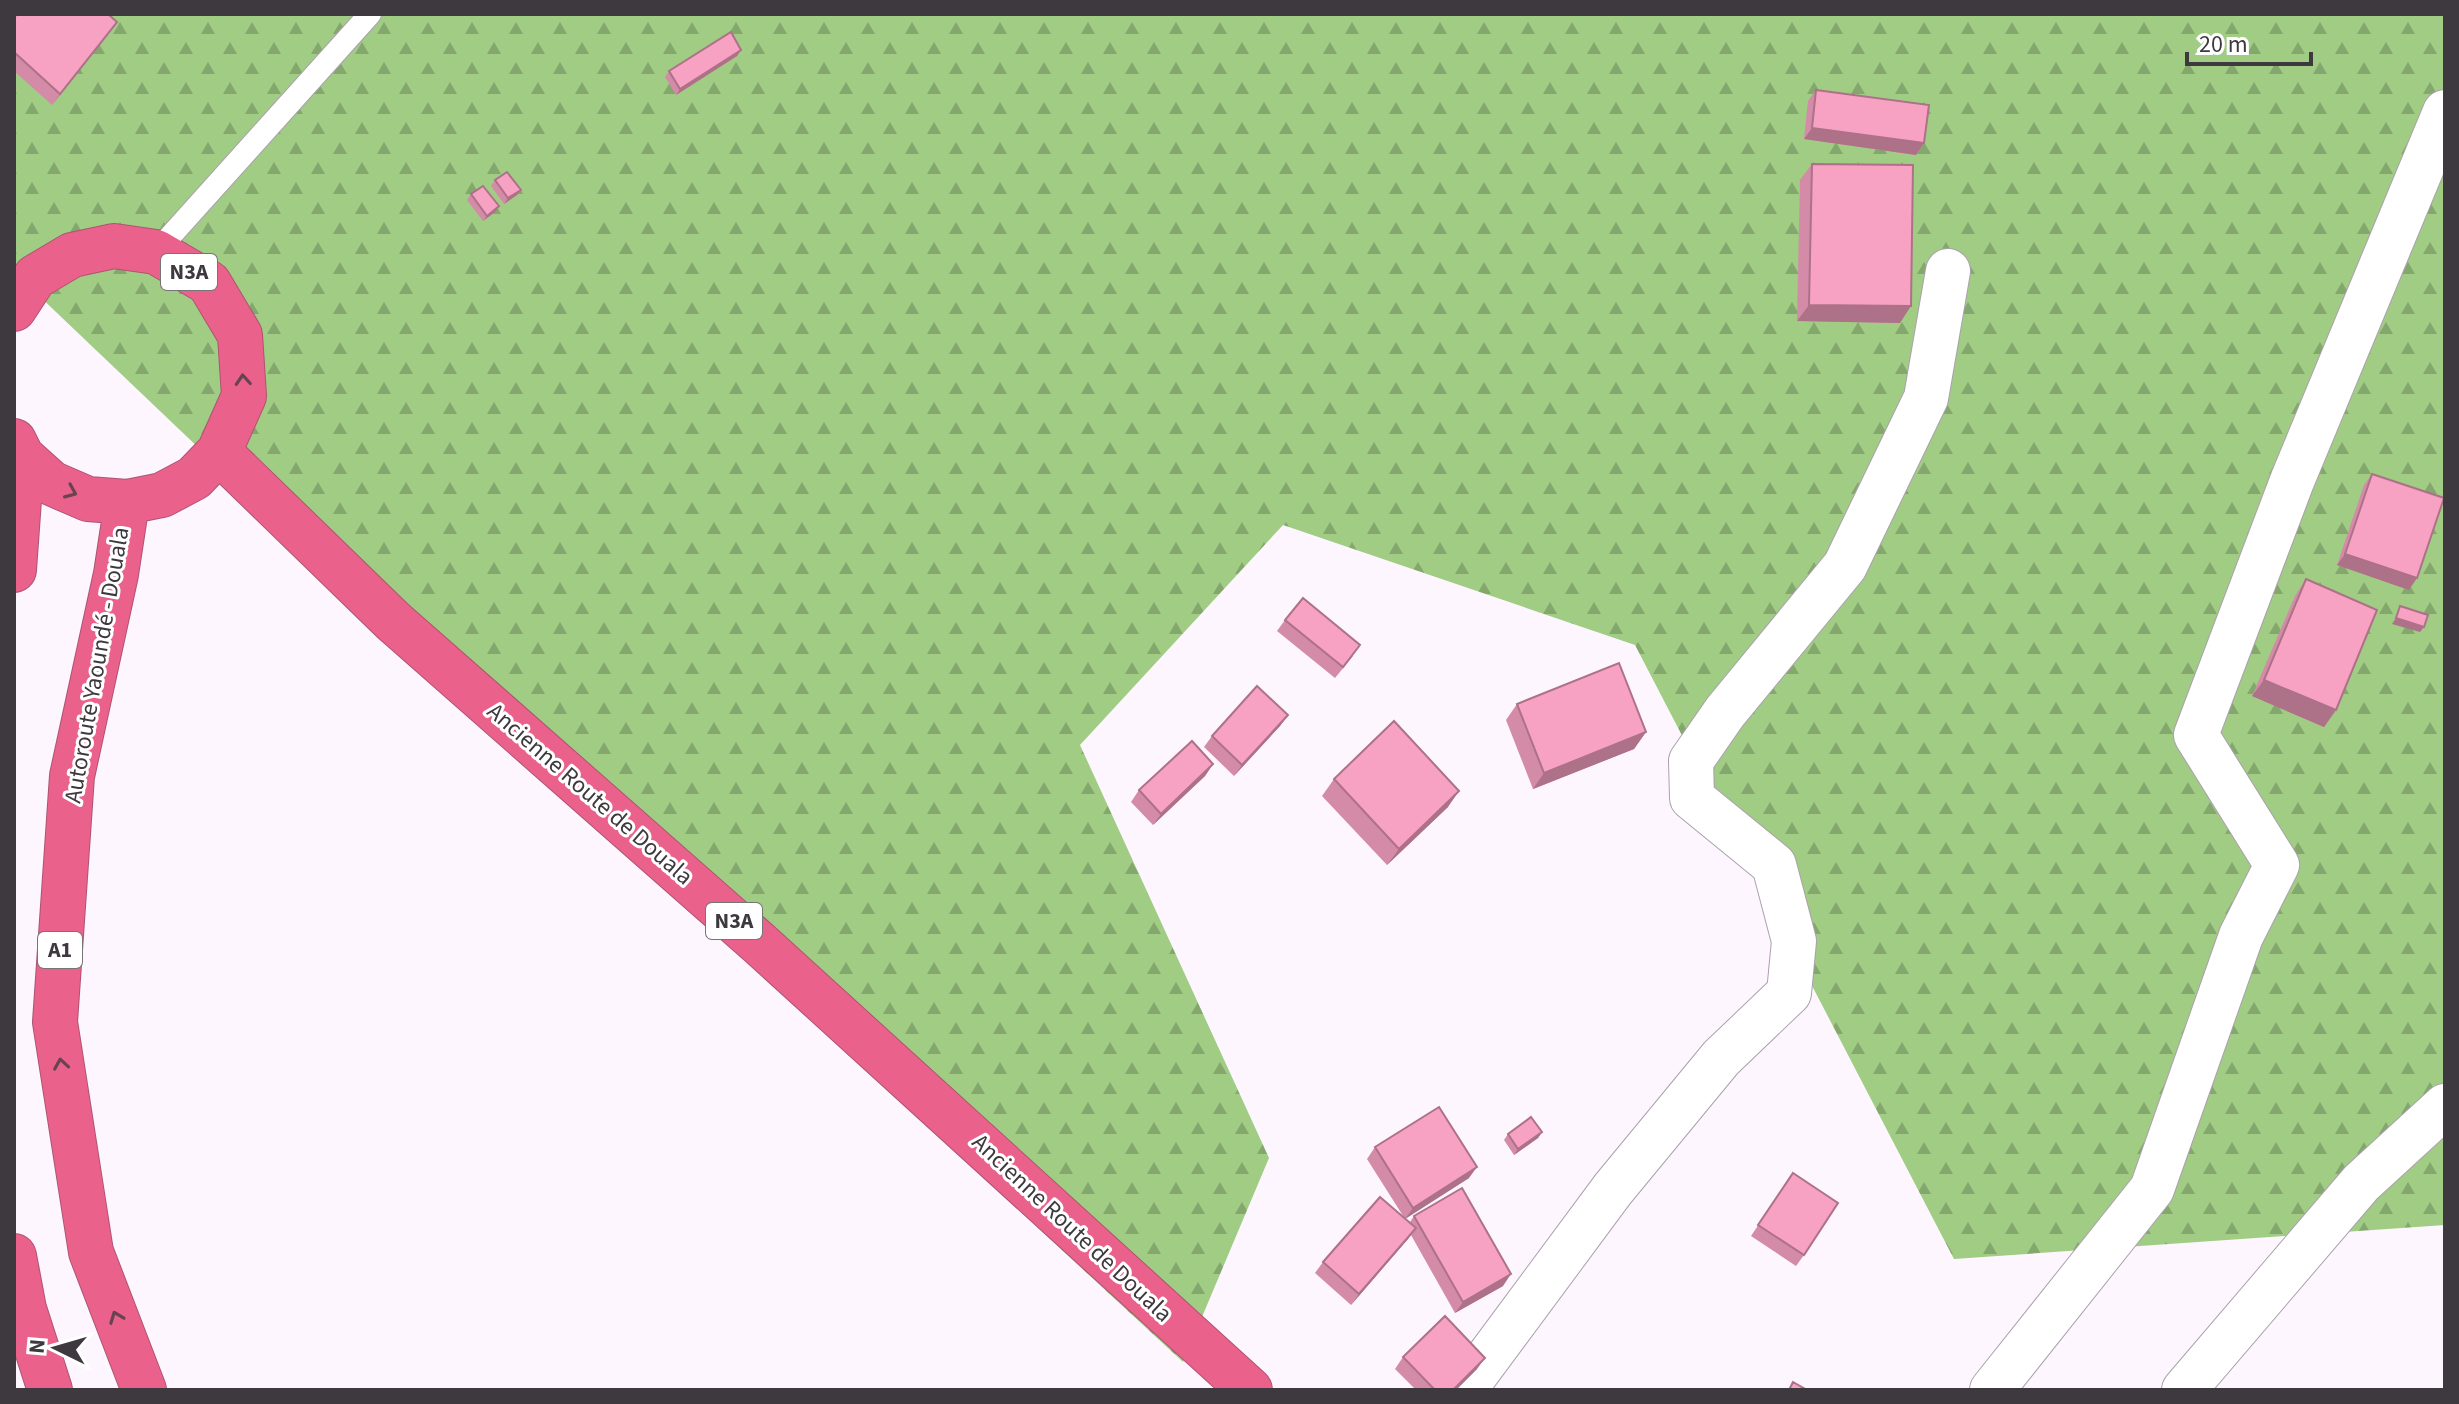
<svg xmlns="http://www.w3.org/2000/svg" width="2459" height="1404" font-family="'Source Sans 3',sans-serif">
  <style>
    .forest { fill: url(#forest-firs) }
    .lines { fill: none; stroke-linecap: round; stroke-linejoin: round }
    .lane-casing { stroke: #aba1ae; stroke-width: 24 }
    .street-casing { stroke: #aba1ae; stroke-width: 46 }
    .highway-casing { stroke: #ad5470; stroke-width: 46 }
    .lane { stroke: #fff; stroke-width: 22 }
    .street { stroke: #fff; stroke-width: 44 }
    .highway { stroke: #ea628b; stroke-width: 44 }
    .wall { fill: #d48ba7 }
    .shaded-wall { fill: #ad7188 }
    .building { fill: #f7a2c2; stroke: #ad7188; stroke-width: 2 }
    .oneway { stroke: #684351 }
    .labels { text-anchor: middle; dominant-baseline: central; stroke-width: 6; stroke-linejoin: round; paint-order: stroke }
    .shield { fill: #fff; stroke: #777478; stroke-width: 2 }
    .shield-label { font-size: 22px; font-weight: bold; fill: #3d393e }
    .street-label { font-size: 24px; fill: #3d393e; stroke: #fff }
  </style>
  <defs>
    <pattern id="forest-firs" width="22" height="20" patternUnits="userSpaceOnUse" patternTransform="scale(2)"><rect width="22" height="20" fill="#a0cc84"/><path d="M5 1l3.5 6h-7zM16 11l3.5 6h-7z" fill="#84a76d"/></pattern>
  </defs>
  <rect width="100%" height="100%" fill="#fdf6fe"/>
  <path class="forest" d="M 14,14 L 2445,14 L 2445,1225 L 1954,1259 L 1635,645 L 1283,525 L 1080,745 L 1269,1158 L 1183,1362 L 327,570 L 14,272 Z"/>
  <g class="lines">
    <g class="lane-casing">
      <path id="lane" d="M 156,252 L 370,14"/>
    </g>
    <g class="street-casing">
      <path id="street" d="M 1464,1390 L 1613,1189 L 1721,1058 L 1789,993 L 1794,941 L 1774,865 L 1692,798 L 1691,761 L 1725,712 L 1845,566 L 1926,398 L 1948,271
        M 1992,1390 L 2152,1189 L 2241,936 L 2277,865 L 2196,735 L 2292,481 L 2445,112
        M 2184,1390 L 2361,1183 L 2445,1106"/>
    </g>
    <g class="highway-casing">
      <path id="highway" d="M 14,309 L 35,277 L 72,255 L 114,246 L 156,252 L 209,283 L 240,335 L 244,396 L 219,452 L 194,478 L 162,495 L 127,502 L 88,499 L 51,483 L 22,457 L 14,441
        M 219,452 L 393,621 L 760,944 L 1250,1390
        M 127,502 L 116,574 L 72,776 L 55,1022 L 91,1252 L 144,1390
        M 14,570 L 22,457
        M 14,1256 L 24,1309 L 50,1390"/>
    </g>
    <use href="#lane" class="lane"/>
    <use href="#street" class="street"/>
    <use href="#highway" class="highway"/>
  </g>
  <path class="wall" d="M 14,18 L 109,33 L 52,105 L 14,71 Z
    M 741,50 L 737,56 L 676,95 L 665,77 L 669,71 Z
    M 1816,90 L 1924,143 L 1916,155 L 1804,139 L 1808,101 Z
    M 1812,164 L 1900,323 L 1797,321 L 1800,180 Z
    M 495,180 L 521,190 L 517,195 L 504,204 L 491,186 Z
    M 471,194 L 495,212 L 483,221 L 467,200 Z
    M 2372,474 L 2409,590 L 2337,565 L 2364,485 Z
    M 2306,579 L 2336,710 L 2324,727 L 2252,696 L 2295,596 Z
    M 1285,620 L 1353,656 L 1335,678 L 1277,631 Z
    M 1517,704 L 1646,732 L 1634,749 L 1533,789 L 1506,720 Z
    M 1288,715 L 1280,726 L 1234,776 L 1204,747 L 1212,736 Z
    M 1213,764 L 1205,776 L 1153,825 L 1131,802 L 1139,790 Z
    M 1334,779 L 1448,807 L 1387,865 L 1322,796 Z
    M 1542,1132 L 1538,1138 L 1514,1155 L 1504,1140 L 1508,1134 Z
    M 1375,1147 L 1469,1178 L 1405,1219 L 1410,1222 L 1414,1216 L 1503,1286 L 1455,1313 L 1411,1235 L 1351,1305 L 1315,1273 L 1323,1262 L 1405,1219 L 1367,1159 Z
    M 1793,1173 L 1804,1255 L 1796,1266 L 1751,1236 Z
    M 1403,1357 L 1477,1369 L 1456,1390 L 1416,1390 L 1395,1369 Z"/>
  <path class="shaded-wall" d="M 117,22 L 109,33 L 52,105 L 60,94 Z
    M 741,50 L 737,56 L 676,95 L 680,89 Z
    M 1812,128 L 1924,143 L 1916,155 L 1804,139 Z
    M 521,190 L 517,195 L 504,204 L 508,198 Z
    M 499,206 L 495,212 L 483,221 L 487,216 Z
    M 1809,305 L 1911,306 L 1900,323 L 1797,321 Z
    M 2345,554 L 2417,578 L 2409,590 L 2337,565 Z
    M 2396,618 L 2424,627 L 2420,632 L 2392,624 Z
    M 2264,680 L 2336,710 L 2324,727 L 2252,696 Z
    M 1288,715 L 1280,726 L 1234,776 L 1242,765 Z
    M 1646,732 L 1634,749 L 1533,789 L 1544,773 Z
    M 1213,764 L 1205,776 L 1153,825 L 1161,814 Z
    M 1459,791 L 1448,807 L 1387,865 L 1399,849 Z
    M 1542,1132 L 1538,1138 L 1514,1155 L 1518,1149 Z
    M 1477,1167 L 1469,1178 L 1405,1219 L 1413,1208 Z
    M 1416,1228 L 1408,1239 L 1351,1305 L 1359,1294 Z
    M 1511,1274 L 1503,1286 L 1455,1313 L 1463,1302 Z
    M 1485,1358 L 1477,1369 L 1456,1390 L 1453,1390 Z"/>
  <path class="building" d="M 17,14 L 108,14 L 117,22 L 60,94 L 14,52 L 14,18 Z
    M 731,32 L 741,50 L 680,89 L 669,71 Z
    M 1816,90 L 1929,105 L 1924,143 L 1812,128 Z
    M 1812,164 L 1913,165 L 1911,306 L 1809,305 Z
    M 507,172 L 521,190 L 508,198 L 495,180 Z
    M 483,186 L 499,206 L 487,216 L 471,194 Z
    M 2372,474 L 2444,498 L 2417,578 L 2345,554 Z
    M 2306,579 L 2377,610 L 2336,710 L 2264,680 Z
    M 1303,598 L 1360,645 L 1343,667 L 1285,620 Z
    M 2400,606 L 2428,615 L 2424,627 L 2396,618 Z
    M 1619,663 L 1646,732 L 1544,773 L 1517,704 Z
    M 1257,686 L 1288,715 L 1242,765 L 1212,736 Z
    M 1394,721 L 1459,791 L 1399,849 L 1334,779 Z
    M 1192,741 L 1213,764 L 1161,814 L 1139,790 Z
    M 1439,1107 L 1477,1167 L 1413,1208 L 1375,1147 Z
    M 1531,1117 L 1542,1132 L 1518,1149 L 1508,1134 Z
    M 1793,1173 L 1838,1203 L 1804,1255 L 1758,1225 Z
    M 1462,1188 L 1511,1274 L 1463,1302 L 1414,1216 Z
    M 1380,1197 L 1416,1228 L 1359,1294 L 1323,1262 Z
    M 1445,1316 L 1485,1358 L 1453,1390 L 1435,1390 L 1403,1357 Z
    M 1793,1382 L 1807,1390 L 1789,1390 Z"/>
  <defs><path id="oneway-chevron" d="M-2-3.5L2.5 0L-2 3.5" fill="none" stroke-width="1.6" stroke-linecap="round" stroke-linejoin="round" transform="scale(2)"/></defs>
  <g class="oneway">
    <use href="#oneway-chevron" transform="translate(243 380) rotate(-94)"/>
    <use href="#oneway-chevron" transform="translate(71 492) rotate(23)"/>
    <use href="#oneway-chevron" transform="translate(61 1064) rotate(-99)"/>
    <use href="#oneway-chevron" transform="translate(116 1317) rotate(-111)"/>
  </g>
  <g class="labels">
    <g class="shield">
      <rect x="161" y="254" width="56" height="36" rx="6"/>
      <rect x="706" y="903" width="56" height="36" rx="6"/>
      <rect x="38" y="932" width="44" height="36" rx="6"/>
    </g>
    <g class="shield-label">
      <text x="189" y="272">N3A</text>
      <text x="734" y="921">N3A</text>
      <text x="60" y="950">A1</text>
    </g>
    <g class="street-label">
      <text transform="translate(97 665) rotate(-80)">Autoroute Yaoundé - Douala</text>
      <text transform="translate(590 794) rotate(41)">Ancienne Route de Douala</text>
      <text transform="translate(1072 1228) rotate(43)">Ancienne Route de Douala</text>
    </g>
  </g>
  <rect width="2459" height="1404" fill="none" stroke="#3d393e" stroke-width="32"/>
  <g transform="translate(56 1348) rotate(275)" stroke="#ffffff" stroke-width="6" paint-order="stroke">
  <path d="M0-6L14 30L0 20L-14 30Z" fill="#3d393e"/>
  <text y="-12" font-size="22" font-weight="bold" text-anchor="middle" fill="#3d393e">N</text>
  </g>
  <path d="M2187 52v12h124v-12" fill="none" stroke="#3d393e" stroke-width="4"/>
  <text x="2199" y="52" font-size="24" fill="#3d393e" stroke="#ffffff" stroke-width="6" paint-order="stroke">20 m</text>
</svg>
